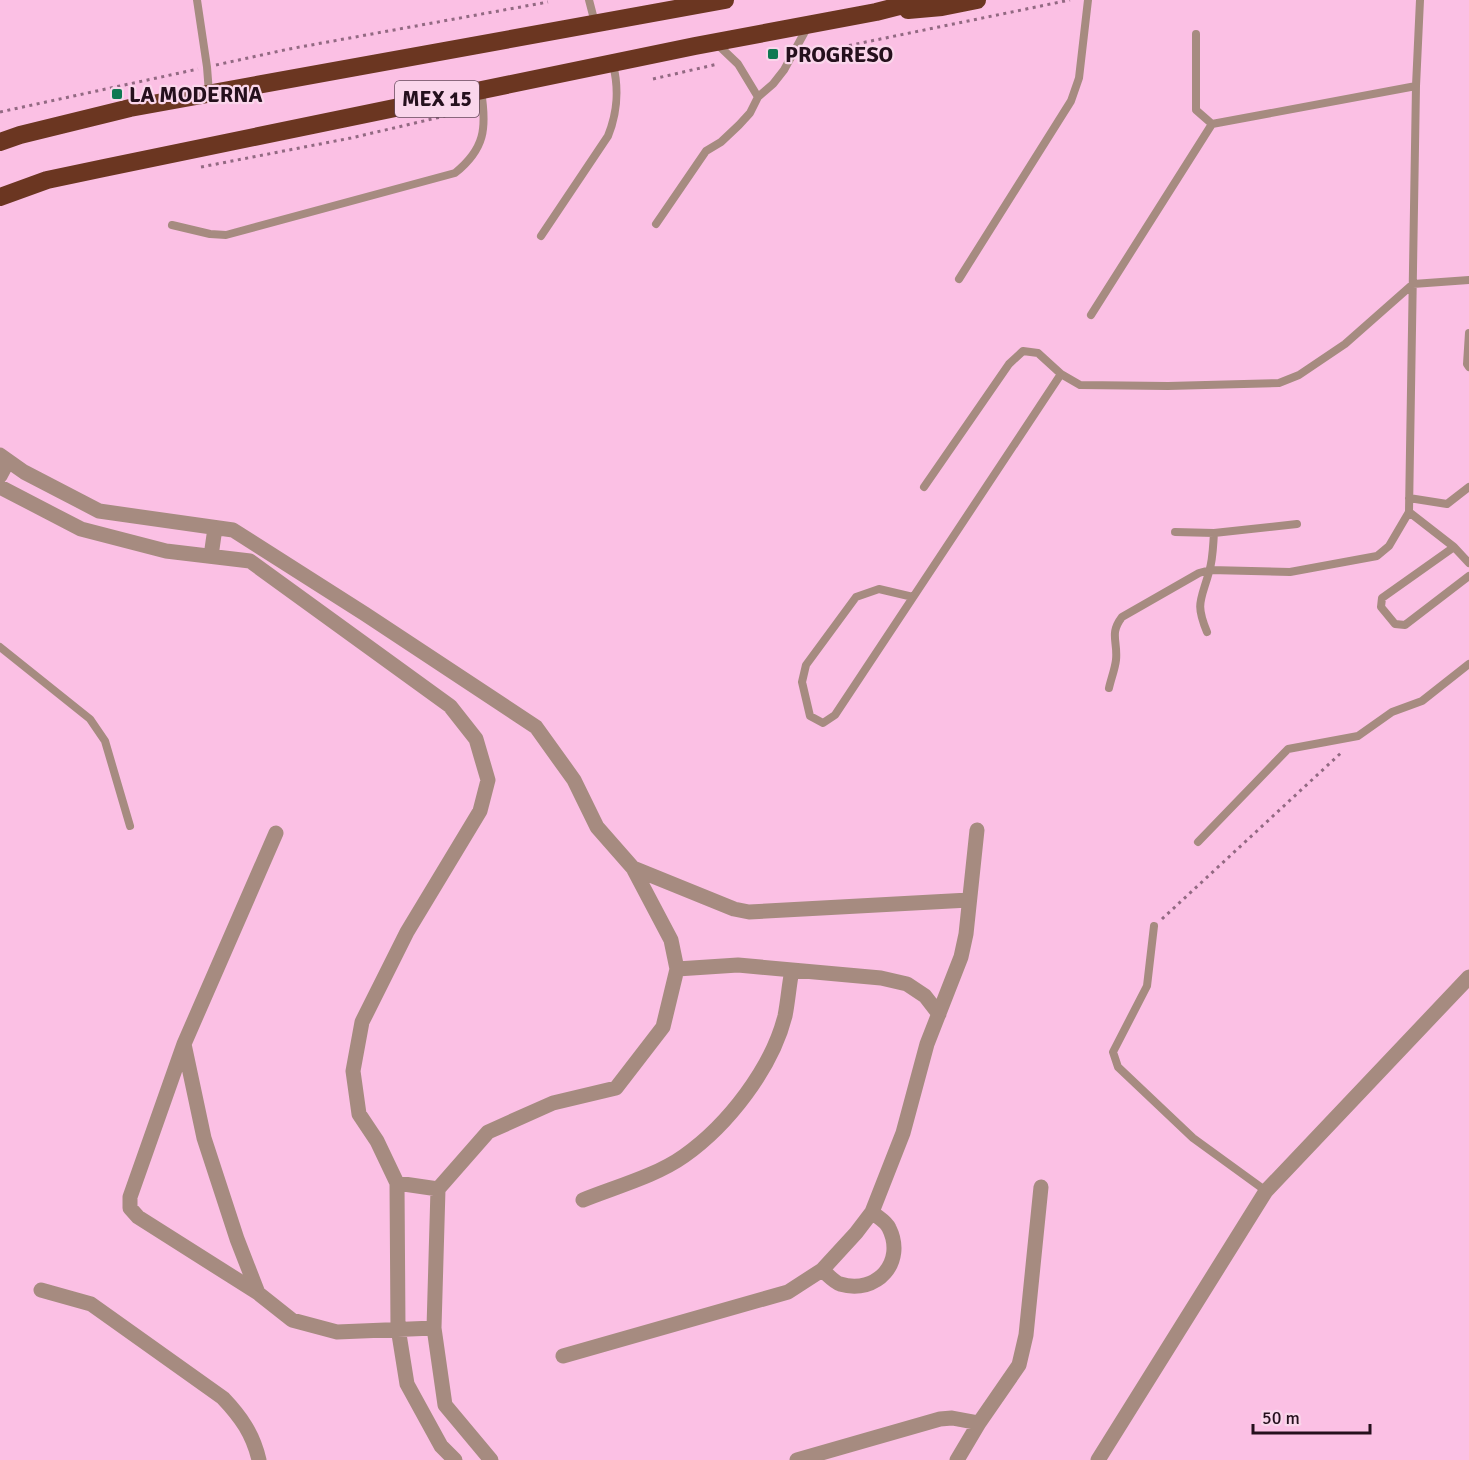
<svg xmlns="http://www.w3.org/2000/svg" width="1469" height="1460" font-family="Signika,sans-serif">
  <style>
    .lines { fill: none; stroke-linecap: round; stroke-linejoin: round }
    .path { stroke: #926982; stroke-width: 3; stroke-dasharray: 3 4.5; stroke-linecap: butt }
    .lane { stroke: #a68b80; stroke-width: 8 }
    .street { stroke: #a68b80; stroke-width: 15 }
    .highway { stroke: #6b3621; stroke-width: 18 }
    .poi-dot { fill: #0f7952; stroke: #fad6eb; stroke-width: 2 }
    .labels { text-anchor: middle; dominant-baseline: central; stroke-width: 4.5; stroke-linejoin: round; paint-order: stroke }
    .shield { fill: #fad6eb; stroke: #654b5b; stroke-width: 1.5 }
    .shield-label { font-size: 21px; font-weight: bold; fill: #25101d }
    .poi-label { font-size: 22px; font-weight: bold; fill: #25101d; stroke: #fad6eb; text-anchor: start }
  </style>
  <rect width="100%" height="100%" fill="#fbc0e4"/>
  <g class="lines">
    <path class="path" d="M 827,50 L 1070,0
      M 216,65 L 289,49 L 548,2
      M 653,79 L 718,64
      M 0,112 L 198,69
      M 201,167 L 351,138 L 445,116
      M 1162,919 L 1342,752"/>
    <path class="lane" d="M 197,0 L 207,67 L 209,93
      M 589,0 L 595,23
      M 1196,34 L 1196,110 L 1212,124 L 1416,86
      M 717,44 L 738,64 L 758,97
      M 656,224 L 706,151 L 721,142 L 739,125 L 750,113 L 758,97 L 773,84 L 784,70 L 808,26
      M 172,225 L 210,234 L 226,235 L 455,173 C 485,149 487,128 481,91
      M 541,236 L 608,136 C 618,111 619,89 613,64
      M 959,279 L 1071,101 L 1079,78 L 1088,0
      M 1091,315 L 1212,124
      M 1469,333 L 1467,364 L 1469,367
      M 924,487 L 1009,364 L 1023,351 L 1038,353 L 1061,374 L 1080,385 L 1168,386 L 1279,383 L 1299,375 L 1345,344 L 1413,284 L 1469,280
      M 1409,498 L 1447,504 L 1469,487
      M 1409,512 L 1454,547 L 1469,563
      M 1175,532 L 1214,533
      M 1454,547 L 1382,598 L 1381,607 L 1395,624 L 1405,625 L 1469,576
      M 913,597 L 879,589 L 856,597 L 806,665 L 802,682 L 810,716 L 823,723 L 835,715 L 1061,374
      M 1207,632 C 1195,603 1201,601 1209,572 C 1213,560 1213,546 1214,533 L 1297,524
      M 0,647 L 90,719 L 105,741 L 130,826
      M 1109,688 C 1111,679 1115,669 1116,660 C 1118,641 1109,634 1122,617 L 1199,573 L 1210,570 L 1290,572 L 1377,556 L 1389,546 L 1409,512 L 1416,86 L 1420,0
      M 1198,842 L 1288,749 L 1358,736 L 1392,712 L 1422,701 L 1469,664
      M 1154,926 L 1147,986 L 1113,1052 L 1118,1067 L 1193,1138 L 1266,1191"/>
    <path class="street" d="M 0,455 L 24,472 L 99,511 L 233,530 L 365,614 L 536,727 L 574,780 L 597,827 L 633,868 L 671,940 L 677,969 L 663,1027 L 616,1088 L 553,1103 L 488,1132 L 438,1189 L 434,1328 L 445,1405 L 491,1460
      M 0,476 L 8,461
      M 0,487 L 81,529 L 166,551 L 250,561 L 450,706 L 476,739 L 488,780 L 480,811 L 407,932 L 362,1022 L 353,1071 L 359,1114 L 377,1141 L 397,1183 L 398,1328 L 407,1384 L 441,1446 L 455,1460
      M 211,556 L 215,528
      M 633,868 L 734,909 L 749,912 L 969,900
      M 677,969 L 738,965 L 881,978 L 907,984 L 925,996 L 939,1014
      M 184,1044 L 130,1197 L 130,1208 L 138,1217 L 258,1293 L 292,1320 L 337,1332 L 434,1328
      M 397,1183 L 438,1189
      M 583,1200 C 615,1187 656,1176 684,1156 C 728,1125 772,1068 785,1016 C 788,1001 789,985 792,970
      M 822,1270 C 828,1275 834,1282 840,1284 C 877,1295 906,1262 889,1228 C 886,1221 877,1217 872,1212
      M 41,1290 L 91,1304 L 223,1398 C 241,1417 253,1434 259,1460
      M 258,1293 L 237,1239 L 204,1138 L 184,1044 L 276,833
      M 563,1356 L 788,1292 L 822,1270 L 856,1233 L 872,1212 L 903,1133 L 927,1044 L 961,957 L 966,934 L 977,830
      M 797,1460 L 940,1419 L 952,1418 L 979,1423
      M 957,1460 L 979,1423 L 1019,1365 L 1026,1335 L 1041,1187
      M 1098,1460 L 1266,1191 L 1469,977"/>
    <path class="highway" d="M 908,10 L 942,7 L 977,0
      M 0,142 L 20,135 L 130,108 L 725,0
      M 0,197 L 47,180 L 104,168 L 695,46 L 876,12 L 923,0"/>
  </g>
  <g class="poi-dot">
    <rect x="767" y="48" width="12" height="12" rx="3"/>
    <rect x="111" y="88" width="12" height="12" rx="3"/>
  </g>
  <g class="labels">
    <rect class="shield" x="395" y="81" width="84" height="36" rx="4.5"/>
    <g class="shield-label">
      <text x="437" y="99">MEX 15</text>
    </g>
    <g class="poi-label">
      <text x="785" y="54">PROGRESO</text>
      <text x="129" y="94">LA MODERNA</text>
    </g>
  </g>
  <path d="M1253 1424v9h117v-9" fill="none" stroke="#25101d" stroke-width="3"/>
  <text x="1262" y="1424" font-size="18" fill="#25101d" stroke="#fad6eb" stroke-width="4.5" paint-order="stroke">50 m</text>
</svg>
